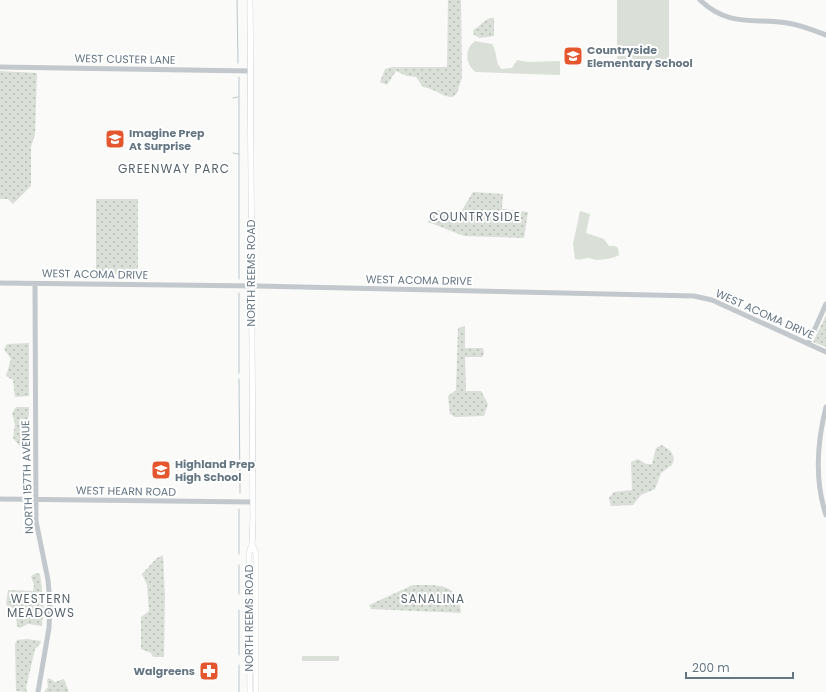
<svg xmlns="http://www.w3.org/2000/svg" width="826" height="692" font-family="Poppins,sans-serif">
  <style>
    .green { fill: #dadfd7 }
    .park { fill: url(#park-dots) }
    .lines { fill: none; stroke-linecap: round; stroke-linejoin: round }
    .stream { stroke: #bbc7cb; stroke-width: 1 }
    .secondary-casing { stroke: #b3babf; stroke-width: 6 }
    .tertiary { stroke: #c3c8cc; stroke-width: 5 }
    .secondary { stroke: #fff; stroke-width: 5.5 }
    .labels { text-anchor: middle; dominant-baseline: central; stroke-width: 4; stroke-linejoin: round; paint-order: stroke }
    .poi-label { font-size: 11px; font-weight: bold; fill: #657683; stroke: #fff; text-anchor: start }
    .street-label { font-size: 11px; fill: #657683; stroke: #fff }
    .neighbourhood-label { font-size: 12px; letter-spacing: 1px; fill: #57646e; stroke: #fff }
  </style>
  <defs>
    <pattern id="park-dots" width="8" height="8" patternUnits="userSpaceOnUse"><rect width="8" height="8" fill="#dadfd7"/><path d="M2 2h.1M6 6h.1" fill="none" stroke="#b4b9b4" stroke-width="1.8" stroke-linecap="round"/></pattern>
  </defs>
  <rect width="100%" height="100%" fill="#fafaf8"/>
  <path class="green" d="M 617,0 L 669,0 L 669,65 L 617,66 Z
    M 475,41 L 492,44 C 498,52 494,63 502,69 L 512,68 L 517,60 L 528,62 L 560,61 L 560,75 L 476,72 C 465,65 464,49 475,41 Z
    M 580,211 L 590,214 L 586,233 L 604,239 L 609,246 L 615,246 L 618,248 L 619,255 C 613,259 605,259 597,260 C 594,260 591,258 587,258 C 582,259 580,260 575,259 L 573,244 Z
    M 302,656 L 339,656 L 339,661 L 302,661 Z"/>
  <path class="park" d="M 448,0 L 461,0 L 462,77 L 457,93 L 453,97 C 441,97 436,89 423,87 L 416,77 L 407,76 L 396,71 L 387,85 L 380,82 L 385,69 L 392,67 L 447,67 Z
    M 494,18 L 494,36 L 480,38 L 474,35 L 473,30 C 482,26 483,18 494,18 Z
    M 0,71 L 37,73 L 35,134 L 31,147 L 31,186 L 13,204 L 8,199 L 0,199 Z
    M 473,192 L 503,194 L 502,209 L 528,212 L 524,238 L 464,236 L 428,222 L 432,211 L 438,210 L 456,220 Z
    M 96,199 L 138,199 L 138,274 L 96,274 Z
    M 826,315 L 826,347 L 813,342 Z
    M 465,326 L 465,348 L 483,348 L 484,353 L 482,357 L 465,357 L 466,391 L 481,391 L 488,404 L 484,416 L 455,417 L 450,414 L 448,396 L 456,390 L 458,328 Z
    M 29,343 L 29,396 L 15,397 L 13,380 L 6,376 L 11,359 L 4,349 L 7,344 Z
    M 16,407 L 29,407 C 30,421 24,422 29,438 L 25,445 L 19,445 L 13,438 L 15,424 L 12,413 Z
    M 661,445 C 669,448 677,455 672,465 L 661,473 L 655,489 L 641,495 L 633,505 L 611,506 L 609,498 L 614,492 L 632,490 L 631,462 L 638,459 L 646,464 L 652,464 L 656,448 Z
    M 163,555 L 165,596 L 164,657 L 153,657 L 151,653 L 141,649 L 141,617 L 149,611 L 147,585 L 142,574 L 157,558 Z
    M 36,573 L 40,574 L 44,605 L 42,626 L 28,624 L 20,628 L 17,626 L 15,609 L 6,605 L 8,590 L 33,591 L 34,585 L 31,576 Z
    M 413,585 C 436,585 460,582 461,613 L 371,609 L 369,605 Z
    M 27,639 L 41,641 L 40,644 L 35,649 L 26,688 L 27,692 L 16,691 L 15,644 L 17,640 Z
    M 49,678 L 55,682 L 64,679 L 69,692 L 44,692 L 48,687 L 47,680 Z"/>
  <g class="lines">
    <path class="stream" d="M 237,0 L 238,63
      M 239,77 L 239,279
      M 233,98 L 238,97
      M 233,153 L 239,154
      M 239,293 L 239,373
      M 239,379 L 240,493
      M 239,554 L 239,509
      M 239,565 L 239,594
      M 239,610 L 239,655
      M 239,665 L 239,692"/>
    <g class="secondary-casing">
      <path id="secondary" d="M 252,545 L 256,553 L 256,692
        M 250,692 L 249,553 L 252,545 L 253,519 L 250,0"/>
    </g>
    <path class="tertiary" d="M 700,0 C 728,27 753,18 787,23 C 801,25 813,30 826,35
      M 0,67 L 250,71
      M 0,283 L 258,286 L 694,296 L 712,300 L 826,352
      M 35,284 L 36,521 L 48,580 L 50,603 L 49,628 L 38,692
      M 808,344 L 826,304
      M 826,407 C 817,443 814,479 826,515
      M 0,499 L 252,502"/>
    <use href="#secondary" class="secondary"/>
  </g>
  <defs>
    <g id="school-square" transform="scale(1)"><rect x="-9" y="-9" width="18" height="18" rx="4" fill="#e4572e" stroke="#fff"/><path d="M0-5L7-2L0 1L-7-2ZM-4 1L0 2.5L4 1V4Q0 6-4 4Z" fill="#fff"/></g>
    <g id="pharmacy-square" transform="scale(1)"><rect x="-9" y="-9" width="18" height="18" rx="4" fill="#e4572e" stroke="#fff"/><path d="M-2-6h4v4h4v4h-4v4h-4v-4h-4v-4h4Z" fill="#fff"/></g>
  </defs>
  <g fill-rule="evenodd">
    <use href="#school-square" x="573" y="56"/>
    <use href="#school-square" x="115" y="139"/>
    <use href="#school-square" x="161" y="470"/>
    <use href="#pharmacy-square" x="209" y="671"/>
  </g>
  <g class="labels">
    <g class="poi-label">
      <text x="587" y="50">Countryside<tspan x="587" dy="13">Elementary School</tspan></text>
      <text x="129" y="133">Imagine Prep<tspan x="129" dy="13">At Surprise</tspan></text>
      <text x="175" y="464">Highland Prep<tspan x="175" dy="13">High School</tspan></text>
      <text x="195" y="671" text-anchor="end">Walgreens</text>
    </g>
    <g class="street-label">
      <text transform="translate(125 59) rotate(1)">WEST CUSTER LANE</text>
      <text transform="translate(251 273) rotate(-90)">NORTH REEMS ROAD</text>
      <text transform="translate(95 274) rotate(1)">WEST ACOMA DRIVE</text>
      <text transform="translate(419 280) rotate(1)">WEST ACOMA DRIVE</text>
      <text transform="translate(765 314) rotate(24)">WEST ACOMA DRIVE</text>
      <text transform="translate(27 477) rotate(-92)">NORTH 157TH AVENUE</text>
      <text transform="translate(126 491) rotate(1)">WEST HEARN ROAD</text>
      <text transform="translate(249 618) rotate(-90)">NORTH REEMS ROAD</text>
    </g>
    <g class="neighbourhood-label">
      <text x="174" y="168">GREENWAY PARC</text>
      <text x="475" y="216">COUNTRYSIDE</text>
      <text x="41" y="598">WESTERN<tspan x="41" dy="14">MEADOWS</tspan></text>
      <text x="433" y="598">SANALINA</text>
    </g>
  </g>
  <path d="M686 672v6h107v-6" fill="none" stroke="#657683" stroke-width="2"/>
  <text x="692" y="672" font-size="12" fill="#657683" stroke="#ffffff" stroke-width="3" paint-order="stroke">200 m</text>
</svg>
